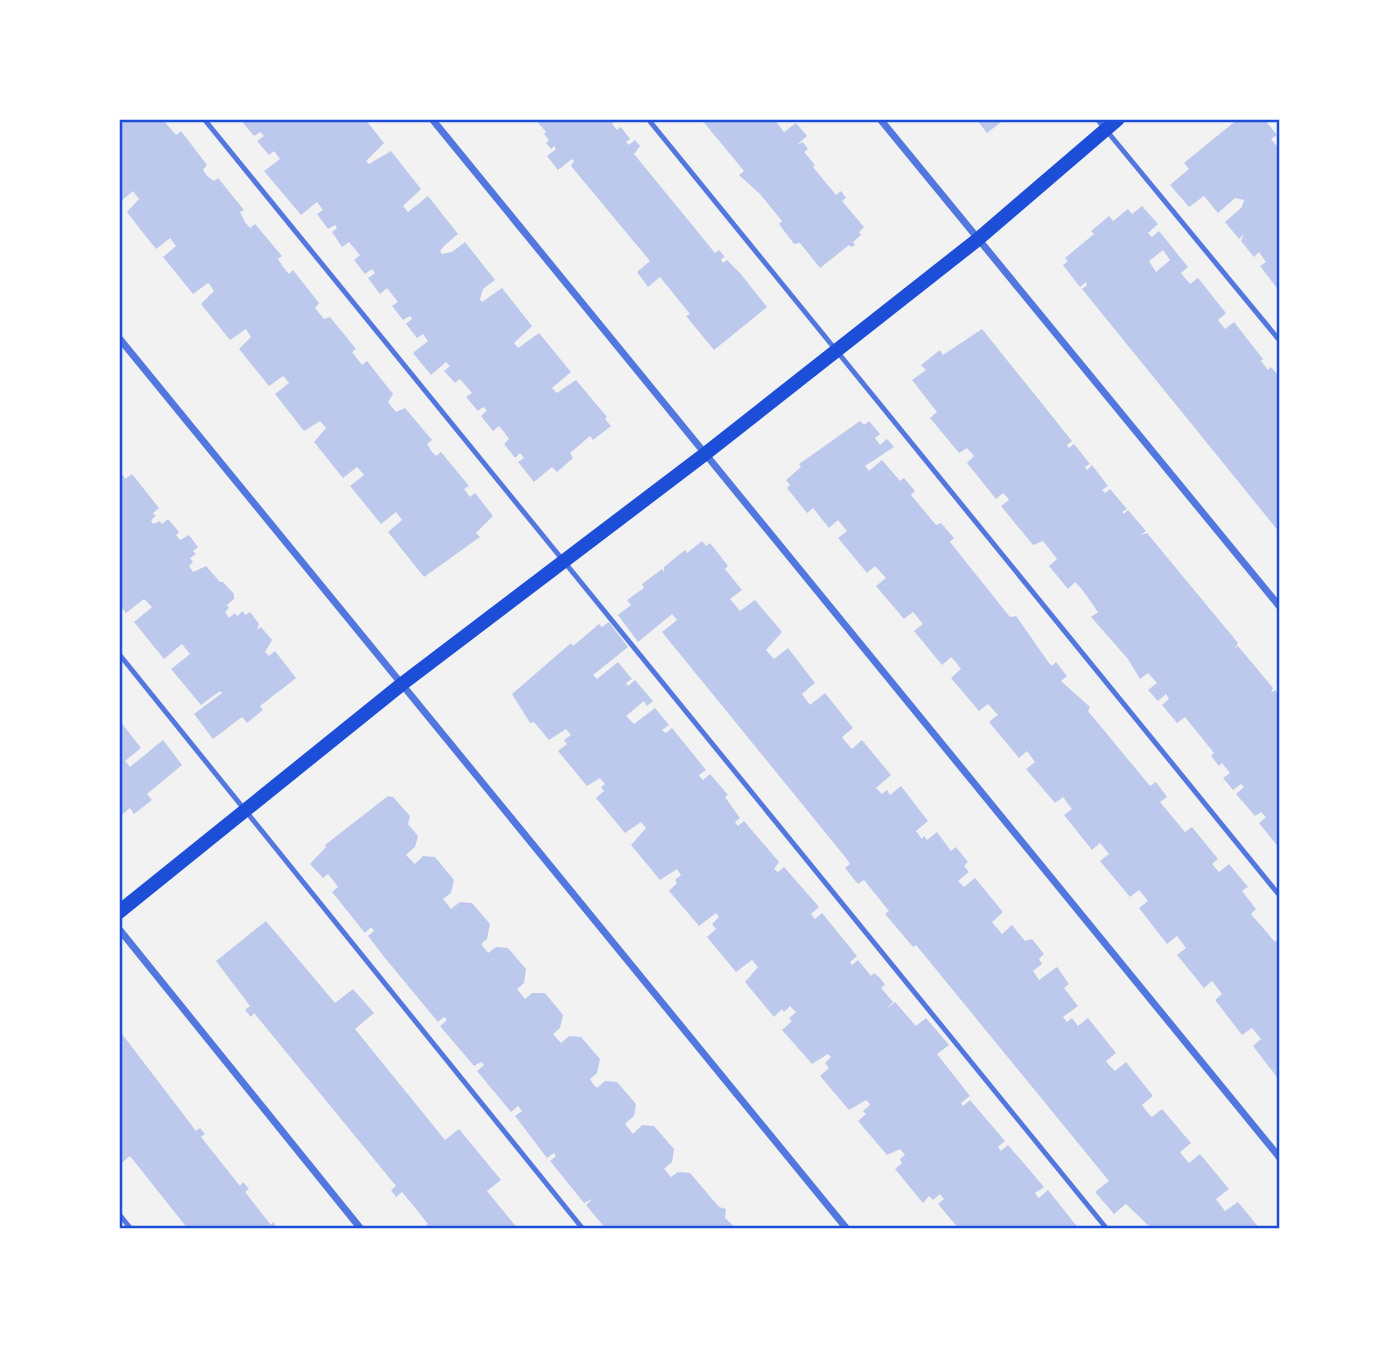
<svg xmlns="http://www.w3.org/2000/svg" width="1399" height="1348" font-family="'Work Sans',sans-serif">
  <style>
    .building { fill: #bdc9ec; fill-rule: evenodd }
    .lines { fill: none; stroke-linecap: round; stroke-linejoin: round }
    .service { stroke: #5277de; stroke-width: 5 }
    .minor { stroke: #5277de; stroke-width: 7 }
    .secondary { stroke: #1d4ed8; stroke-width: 14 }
    .neatline { fill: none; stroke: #1d4ed8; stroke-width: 2.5 }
  </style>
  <rect width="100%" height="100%" fill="#f2f2f2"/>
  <path class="building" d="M 119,119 L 167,119 L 164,121 L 176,135 L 181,131 L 207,165 L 203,170 L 207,176 L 214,181 L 218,178 L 244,210 L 240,212 L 245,222 L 250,228 L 255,224 L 282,256 L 278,259 L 283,267 L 289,274 L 293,270 L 319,303 L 315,308 L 319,313 L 324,319 L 330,317 L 356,349 L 352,352 L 362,365 L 367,361 L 393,394 L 388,402 L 396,412 L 405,408 L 432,440 L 427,444 L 432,452 L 436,456 L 441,452 L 469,486 L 464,489 L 470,497 L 475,493 L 493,516 L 476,533 L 480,537 L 424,577 L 388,532 L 402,520 L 396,512 L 381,524 L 350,486 L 364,475 L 357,467 L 343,478 L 314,442 L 326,428 L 320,421 L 304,431 L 275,394 L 289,383 L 286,379 L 283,376 L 269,386 L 239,349 L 251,337 L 246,329 L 230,340 L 201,304 L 214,291 L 210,285 L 208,283 L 193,294 L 163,257 L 176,246 L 170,238 L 156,249 L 140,229 L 127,212 L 139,199 L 133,191 L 119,203 Z
    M 247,119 L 365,119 L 384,143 L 366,161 L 369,164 L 391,151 L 421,189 L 403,206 L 408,212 L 428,196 L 458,234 L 445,245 L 440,251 L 442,254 L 452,252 L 465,242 L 495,280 L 483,289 L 480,299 L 482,302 L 502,288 L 532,326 L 514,343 L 518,348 L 539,333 L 571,372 L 552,388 L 557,393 L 576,380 L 607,417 L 605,419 L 611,426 L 593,440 L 590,436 L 570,453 L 573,458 L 557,472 L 552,467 L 534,482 L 518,462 L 524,458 L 520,453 L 515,458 L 504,444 L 509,439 L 504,432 L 499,426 L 493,431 L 481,416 L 487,410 L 483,407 L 478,411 L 466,397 L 472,393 L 460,379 L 455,383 L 444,371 L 450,366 L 446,362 L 431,375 L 413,353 L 428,341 L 423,334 L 417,338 L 406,324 L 412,319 L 410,316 L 403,320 L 392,306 L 398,302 L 387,288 L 380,294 L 368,278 L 375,273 L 372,269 L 365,274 L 354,260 L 360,255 L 349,242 L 342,247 L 332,232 L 337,228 L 335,225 L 328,229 L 317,214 L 323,210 L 317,202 L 301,215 L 264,171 L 280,159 L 274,151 L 269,155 L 257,141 L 264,136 L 260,132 L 254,136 L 243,123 Z
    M 535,119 L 613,119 L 615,121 L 612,124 L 617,130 L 621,127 L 630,139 L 626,142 L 629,145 L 635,140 L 640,146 L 634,154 L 693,226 L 715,253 L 719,250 L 725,257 L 721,259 L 723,263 L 727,260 L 740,273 L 767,307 L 714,350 L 686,316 L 690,314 L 660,277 L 648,287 L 637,272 L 650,261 L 571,166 L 574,161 L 572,159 L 558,170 L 547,156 L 556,149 L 554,146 L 551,149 L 546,143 L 549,140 L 544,134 L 546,132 Z
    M 701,119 L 774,119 L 784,132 L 796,123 L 807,136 L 797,145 L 803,142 L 808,149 L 804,152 L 815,165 L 813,167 L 836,195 L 841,191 L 846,198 L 842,201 L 864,227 L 859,232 L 861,235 L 853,242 L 855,245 L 851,247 L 849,245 L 820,268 L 800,243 L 794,244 L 779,224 L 782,221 L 760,194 L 739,175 L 744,171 Z
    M 976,119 L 1005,119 L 987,133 Z
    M 1238,119 L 1264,119 L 1277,135 L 1271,139 L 1280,150 L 1280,292 L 1260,266 L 1266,262 L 1259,252 L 1254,257 L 1241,241 L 1244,234 L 1239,239 L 1225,222 L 1242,207 L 1244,200 L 1235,198 L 1218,213 L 1204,196 L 1189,207 L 1170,185 L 1189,169 L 1184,163 Z
    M 1142,206 L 1158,224 L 1148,233 L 1152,237 L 1159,231 L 1188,267 L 1181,273 L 1184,277 L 1190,284 L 1198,278 L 1226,313 L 1218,320 L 1225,329 L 1234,322 L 1263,359 L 1261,361 L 1268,370 L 1271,367 L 1280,378 L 1280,533 L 1082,289 L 1087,285 L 1086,282 L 1080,287 L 1063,265 L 1068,261 L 1065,258 L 1094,234 L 1091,231 L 1109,216 L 1113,221 L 1128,209 L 1132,214 ZM 1163,250 L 1170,260 L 1156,272 L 1149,261 Z
    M 982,329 L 1072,441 L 1067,445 L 1069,448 L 1074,444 L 1090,464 L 1085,467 L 1087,470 L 1092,465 L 1108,486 L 1102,490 L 1105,493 L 1110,489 L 1127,509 L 1122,512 L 1124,514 L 1128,510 L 1146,531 L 1141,535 L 1147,533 L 1238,643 L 1235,649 L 1238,646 L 1273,688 L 1271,693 L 1275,690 L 1280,696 L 1280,849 L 1259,823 L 1266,817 L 1261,812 L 1255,816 L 1236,794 L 1244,787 L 1241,784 L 1233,790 L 1223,778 L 1230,773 L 1222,763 L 1219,766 L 1211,756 L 1214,753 L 1185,717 L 1177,723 L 1162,705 L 1169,699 L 1166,694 L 1158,701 L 1148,690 L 1157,683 L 1148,673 L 1140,679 L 1128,659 L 1091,617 L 1098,612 L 1081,588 L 1075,582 L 1068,589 L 1049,566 L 1057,559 L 1043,541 L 1033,545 L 1001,506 L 1009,500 L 1007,497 L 1003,493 L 996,499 L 967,463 L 974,456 L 967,448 L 959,453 L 930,418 L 937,412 L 912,380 L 926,370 L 921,365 L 940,350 L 943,355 Z
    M 860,421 L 864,425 L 869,421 L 880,434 L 875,438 L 880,445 L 887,439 L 894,447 L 865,466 L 869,471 L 882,460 L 900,481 L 904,478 L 915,491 L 911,495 L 936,525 L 941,523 L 954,538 L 950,542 L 1010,617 L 1016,616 L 1049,663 L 1052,666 L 1056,662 L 1067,676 L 1061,681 L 1090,707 L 1088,711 L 1150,786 L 1156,782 L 1167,797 L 1160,802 L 1185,832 L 1192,827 L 1218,859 L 1212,864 L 1219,872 L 1229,864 L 1248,887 L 1242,891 L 1256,909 L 1251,914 L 1275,942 L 1280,938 L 1280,1081 L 1253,1046 L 1261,1039 L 1252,1028 L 1242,1035 L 1215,1000 L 1222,994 L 1212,981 L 1204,988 L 1177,955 L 1186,948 L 1177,936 L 1167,944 L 1139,908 L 1148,901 L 1139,890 L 1130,897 L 1100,861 L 1109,854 L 1100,843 L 1092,850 L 1064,815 L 1072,809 L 1063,797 L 1055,803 L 1026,769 L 1035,762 L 1027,751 L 1019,758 L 989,722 L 998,715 L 988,704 L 979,711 L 951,678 L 961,669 L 955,661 L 951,657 L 942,665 L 914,631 L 923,624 L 913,612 L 904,619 L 876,586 L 886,578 L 875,566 L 867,573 L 838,538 L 847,531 L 838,520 L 829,528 L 813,508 L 807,513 L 787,488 L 790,485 L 786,480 L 801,467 L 799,464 Z
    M 132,474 L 159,508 L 153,513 L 156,516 L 151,520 L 153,524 L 160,521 L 162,524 L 168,519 L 179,532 L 176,535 L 180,540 L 189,535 L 198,547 L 193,551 L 196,554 L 190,558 L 193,562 L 189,566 L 193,572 L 206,566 L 220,582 L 223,582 L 234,594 L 234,599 L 227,605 L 229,608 L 225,612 L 229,618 L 235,613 L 237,616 L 243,611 L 245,615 L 250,612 L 259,624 L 257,630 L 261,627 L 272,640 L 265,652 L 269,656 L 275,651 L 296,678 L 260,706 L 263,710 L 247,723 L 242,717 L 213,739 L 194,714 L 222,693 L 220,691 L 201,705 L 171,669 L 190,654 L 182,644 L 164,659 L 134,622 L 152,607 L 144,599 L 126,613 L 119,604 L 119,478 L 123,475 L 125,479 Z
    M 702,541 L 706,546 L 710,543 L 728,566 L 725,569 L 742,590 L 730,599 L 740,611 L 755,600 L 782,632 L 766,650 L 774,659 L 788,648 L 815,683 L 802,694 L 810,705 L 825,693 L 853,728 L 842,737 L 845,741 L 852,749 L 862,740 L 891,775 L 876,788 L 882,794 L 887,790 L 890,795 L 901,786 L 928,821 L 916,831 L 922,839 L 924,836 L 927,840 L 937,832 L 951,851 L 956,847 L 968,862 L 964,866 L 969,872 L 958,881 L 964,887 L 975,878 L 1003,912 L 992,922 L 1002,934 L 1012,925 L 1025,941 L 1032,939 L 1044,954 L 1039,959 L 1042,964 L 1033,971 L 1039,980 L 1057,967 L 1069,984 L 1064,988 L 1078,1006 L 1063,1017 L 1067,1022 L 1072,1018 L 1078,1026 L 1088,1018 L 1116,1053 L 1106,1061 L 1110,1066 L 1115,1071 L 1126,1062 L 1153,1096 L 1142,1105 L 1147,1112 L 1152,1117 L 1162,1109 L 1191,1143 L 1180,1152 L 1183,1156 L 1189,1163 L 1200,1154 L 1229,1189 L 1216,1199 L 1225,1211 L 1238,1202 L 1260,1229 L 1152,1229 L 1126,1204 L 1114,1214 L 1095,1192 L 1109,1181 L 916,945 L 913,947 L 885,914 L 889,911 L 864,880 L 858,884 L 845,868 L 850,864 L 846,858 L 662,632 L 677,620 L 672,614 L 638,642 L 618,615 L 631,605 L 627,600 L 644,588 L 642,584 L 662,569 L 664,572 L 664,567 L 685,550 L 687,553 Z
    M 609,622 L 628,647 L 593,675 L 597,679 L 618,662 L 632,679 L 626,683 L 628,686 L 635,680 L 653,701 L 647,706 L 644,701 L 626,716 L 634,724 L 655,708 L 669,725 L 662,730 L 666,733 L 672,728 L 706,770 L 699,775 L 701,778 L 703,780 L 710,774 L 728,795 L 725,797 L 740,818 L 735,822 L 738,826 L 744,821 L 779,862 L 774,869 L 778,872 L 784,867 L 819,907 L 811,914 L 815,919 L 822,913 L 857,956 L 850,962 L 852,965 L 858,960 L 871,976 L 874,973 L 880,978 L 885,985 L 881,988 L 893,1002 L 887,1009 L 895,1002 L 916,1026 L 926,1018 L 949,1045 L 937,1054 L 970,1096 L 961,1103 L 963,1106 L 970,1100 L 1005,1141 L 998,1147 L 1001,1151 L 1008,1145 L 1044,1187 L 1035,1193 L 1037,1196 L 1039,1198 L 1048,1190 L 1079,1229 L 959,1229 L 938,1204 L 944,1199 L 940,1194 L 933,1200 L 929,1196 L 923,1203 L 895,1169 L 902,1163 L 900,1159 L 905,1155 L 900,1149 L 887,1155 L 858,1121 L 866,1114 L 863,1111 L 870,1105 L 869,1103 L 866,1100 L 849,1110 L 820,1076 L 829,1068 L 825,1063 L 831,1057 L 828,1054 L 812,1064 L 782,1030 L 792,1021 L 789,1018 L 796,1012 L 790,1006 L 784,1012 L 782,1009 L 774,1017 L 745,982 L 758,967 L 752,960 L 736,972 L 707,937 L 716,929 L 712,924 L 719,917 L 716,913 L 699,926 L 669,891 L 677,883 L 675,880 L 681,875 L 677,869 L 660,880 L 631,845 L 646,828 L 641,822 L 625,833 L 596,798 L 604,791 L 601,787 L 605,784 L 600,778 L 587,786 L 558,751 L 567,744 L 564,740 L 571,735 L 566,729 L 549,740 L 534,722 L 530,723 L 512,694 L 571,643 L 573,646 L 599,624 L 602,627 Z
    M 119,720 L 141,748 L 125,761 L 130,767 L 163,740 L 182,765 L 147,794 L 152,800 L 134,814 L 130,808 L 119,817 Z
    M 388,796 L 393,797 L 410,816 L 408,824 L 418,836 L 415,847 L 406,855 L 415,864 L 423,856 L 435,857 L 454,880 L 451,893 L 443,899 L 451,909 L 460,902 L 472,903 L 490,924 L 487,939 L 481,944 L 485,949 L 488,953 L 496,947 L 508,948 L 526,969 L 524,983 L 517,989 L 525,999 L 532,993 L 545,993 L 563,1015 L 560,1028 L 553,1034 L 561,1043 L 569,1036 L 581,1037 L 600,1059 L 597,1073 L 590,1079 L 593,1084 L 597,1088 L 605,1081 L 617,1082 L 636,1104 L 634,1116 L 625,1124 L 633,1134 L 642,1125 L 654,1126 L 674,1149 L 672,1162 L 664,1169 L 671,1177 L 678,1172 L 690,1173 L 719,1207 L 726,1209 L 725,1218 L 737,1229 L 606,1229 L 586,1205 L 592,1199 L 584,1203 L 550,1161 L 556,1156 L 554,1153 L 547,1158 L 515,1116 L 522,1111 L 518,1106 L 511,1112 L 477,1071 L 484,1065 L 481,1062 L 474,1066 L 440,1026 L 447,1020 L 444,1017 L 438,1022 L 385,958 L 368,936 L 374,931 L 371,927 L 365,933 L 332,892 L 338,887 L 336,884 L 328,874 L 323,878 L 310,864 L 326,847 L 325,845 Z
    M 266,921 L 335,1003 L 353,989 L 374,1013 L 355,1029 L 445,1140 L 459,1129 L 501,1180 L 487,1191 L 518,1229 L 423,1229 L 428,1224 L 416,1209 L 402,1192 L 396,1197 L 391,1190 L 396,1186 L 254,1013 L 251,1017 L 245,1010 L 250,1006 L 216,961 Z
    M 119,1030 L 196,1131 L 200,1128 L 205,1134 L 201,1137 L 240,1186 L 243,1182 L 249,1189 L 245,1192 L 271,1225 L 273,1222 L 278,1229 L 188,1229 L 130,1156 L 119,1165 Z"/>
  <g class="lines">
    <path class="service" d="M 204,119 L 1107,1229
      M 648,119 L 1280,896
      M 1097,119 L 1280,341
      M 119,654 L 583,1229
      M 119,1214 L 131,1229"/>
    <path class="minor" d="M 432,119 L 1280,1158
      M 880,119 L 1280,607
      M 119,338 L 847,1229
      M 119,929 L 361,1229"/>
    <path class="secondary" d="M 119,912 L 402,684 L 705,454 L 977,240 L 1118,119"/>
  </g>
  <rect width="1399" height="1348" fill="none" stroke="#ffffff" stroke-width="242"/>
  <rect x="121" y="121" width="1157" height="1106" class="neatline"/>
</svg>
